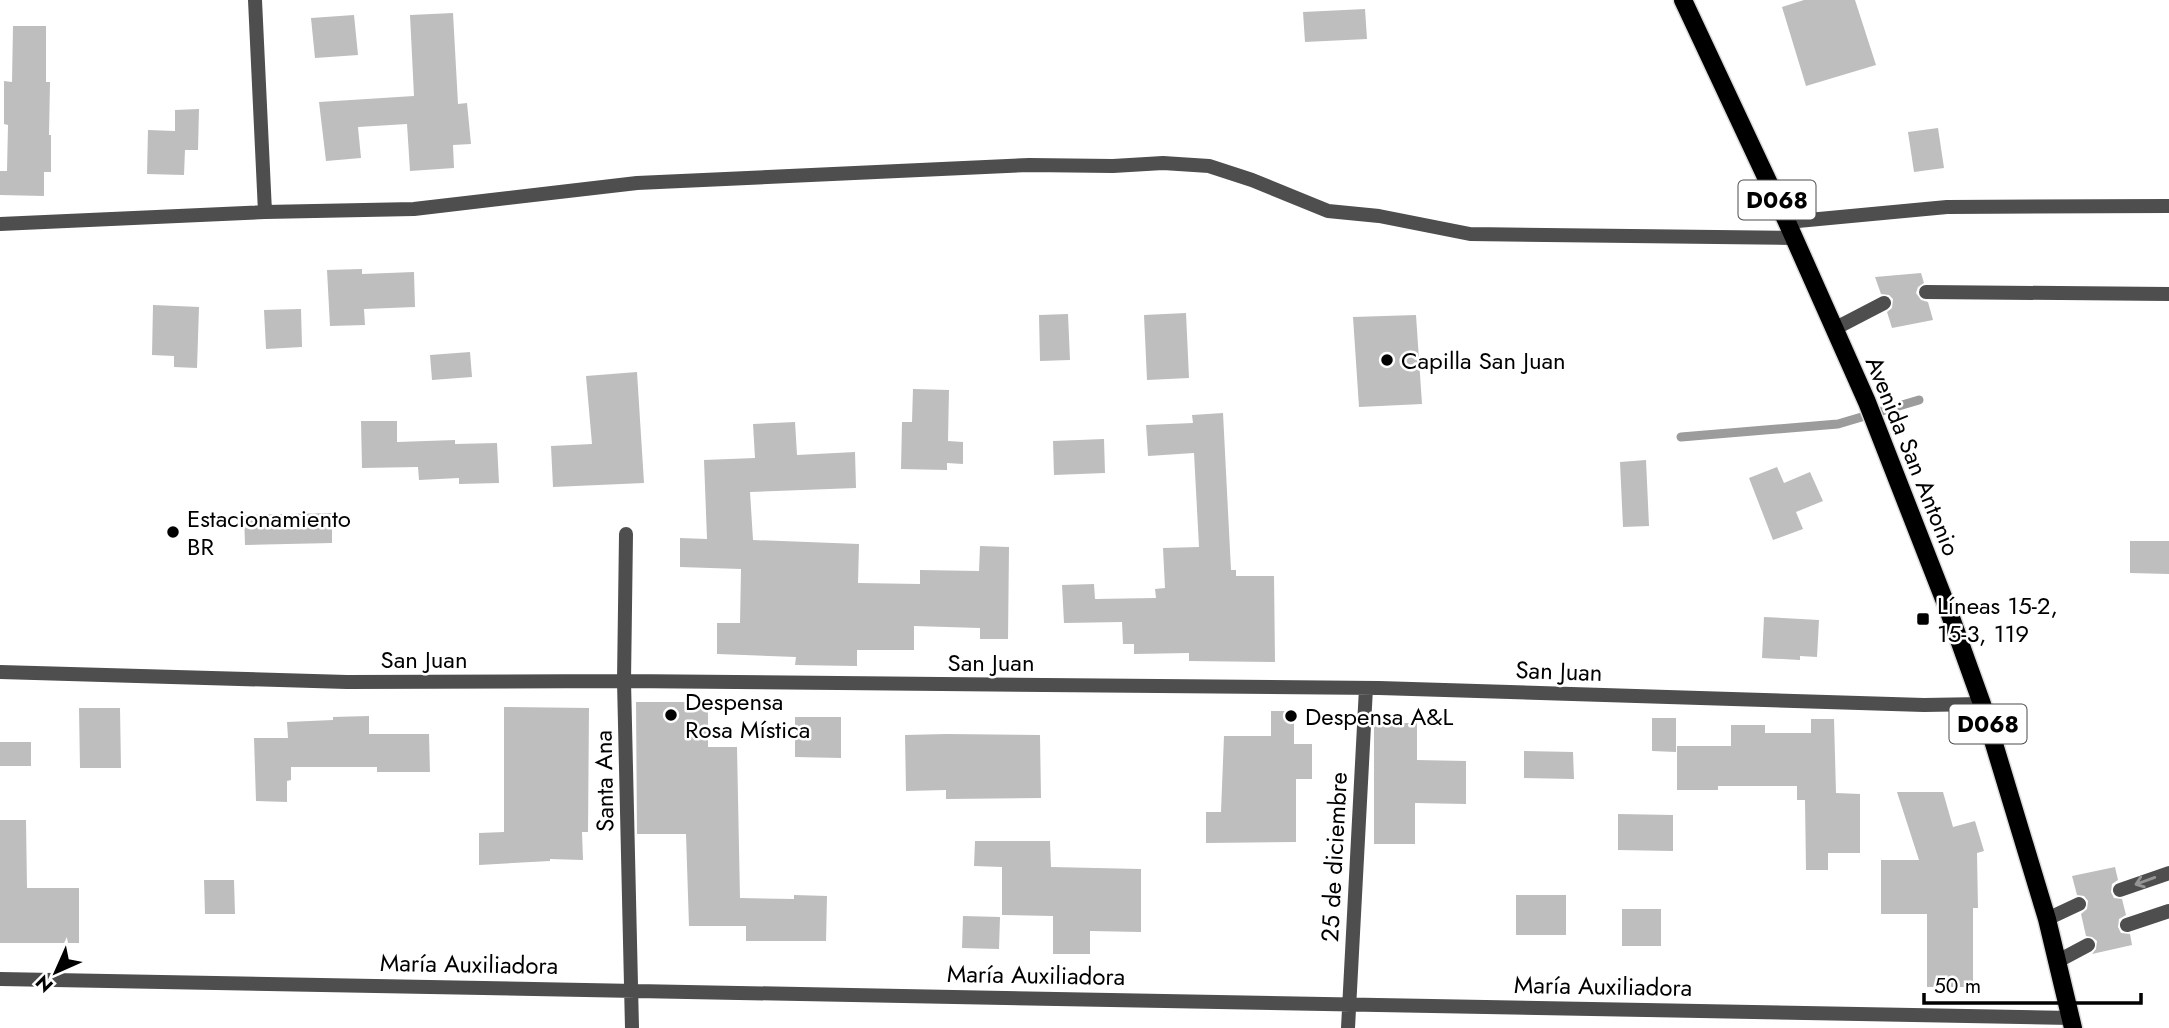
<svg xmlns="http://www.w3.org/2000/svg" width="2169" height="1028" font-family="Jost,sans-serif">
  <style>
    .lines { fill: none; stroke-linecap: round; stroke-linejoin: round }
    .stream { stroke: #9c9c9c; stroke-width: 9 }
    .building { fill: #bebebe }
    .primary-casing { stroke: #dbdbdb; stroke-width: 21 }
    .lane { stroke: #4e4e4e; stroke-width: 14 }
    .street { stroke: #4e4e4e; stroke-width: 14 }
    .primary { stroke: #000; stroke-width: 18 }
    .oneway { stroke: #959595 }
    .poi-dot { fill: #000; stroke: #fff; stroke-width: 2.5 }
    .labels { text-anchor: middle; dominant-baseline: central; stroke-width: 5; stroke-linejoin: round; paint-order: stroke }
    .shield { fill: #fff; stroke: #4c4c4c; stroke-width: 2 }
    .shield-label { font-size: 23px; font-weight: bold; fill: #000 }
    .poi-label { font-size: 24px; fill: #000; stroke: #fff; text-anchor: start }
    .street-label { font-size: 24px; fill: #000; stroke: #fff }
  </style>
  <rect width="100%" height="100%" fill="#fff"/>
  <g class="lines">
    <path class="stream" d="M 1681,437 L 1838,424 L 1919,400"/>
  </g>
  <path class="building" d="M 1804,0 L 1855,0 L 1876,65 L 1806,86 L 1782,7 Z
    M 1365,9 L 1367,39 L 1305,42 L 1303,12 Z
    M 453,13 L 458,104 L 467,103 L 471,144 L 453,145 L 454,168 L 410,171 L 407,124 L 358,127 L 361,158 L 326,161 L 319,102 L 414,96 L 410,15 Z
    M 354,15 L 358,55 L 315,58 L 311,18 Z
    M 13,26 L 46,26 L 46,82 L 50,82 L 49,135 L 51,135 L 51,172 L 44,172 L 44,196 L 0,195 L 0,171 L 7,171 L 8,125 L 4,124 L 4,81 L 12,82 Z
    M 199,109 L 198,150 L 185,150 L 184,175 L 147,174 L 148,130 L 175,131 L 175,110 Z
    M 1938,128 L 1944,168 L 1914,172 L 1908,132 Z
    M 362,269 L 362,274 L 414,272 L 415,307 L 364,309 L 365,325 L 330,326 L 327,270 Z
    M 1921,273 L 1924,283 L 1918,287 L 1916,293 L 1921,300 L 1928,302 L 1933,320 L 1892,328 L 1887,312 L 1892,308 L 1893,299 L 1889,295 L 1881,294 L 1875,277 Z
    M 153,305 L 199,307 L 197,368 L 174,367 L 174,356 L 152,355 Z
    M 301,309 L 302,347 L 266,349 L 264,310 Z
    M 1186,313 L 1189,378 L 1147,380 L 1144,315 Z
    M 1068,314 L 1070,360 L 1040,361 L 1039,315 Z
    M 1416,315 L 1422,404 L 1359,407 L 1353,317 Z
    M 470,352 L 472,377 L 432,380 L 430,355 Z
    M 637,372 L 644,483 L 553,487 L 551,446 L 592,444 L 586,376 Z
    M 913,389 L 949,390 L 948,441 L 963,442 L 963,464 L 947,463 L 947,470 L 901,469 L 902,422 L 912,422 Z
    M 1223,413 L 1231,570 L 1236,570 L 1236,576 L 1274,576 L 1275,662 L 1189,661 L 1189,653 L 1134,654 L 1134,644 L 1123,644 L 1122,622 L 1064,623 L 1062,585 L 1094,584 L 1095,599 L 1156,598 L 1155,589 L 1165,588 L 1163,548 L 1199,547 L 1194,453 L 1148,456 L 1146,425 L 1193,423 L 1192,415 Z
    M 361,421 L 397,421 L 397,442 L 455,440 L 455,444 L 497,443 L 499,483 L 459,484 L 459,478 L 419,480 L 418,467 L 362,468 Z
    M 795,422 L 797,455 L 855,452 L 856,488 L 750,492 L 753,540 L 859,544 L 858,583 L 920,584 L 920,570 L 979,571 L 980,546 L 1009,547 L 1008,639 L 980,639 L 980,628 L 914,626 L 914,650 L 857,650 L 857,666 L 795,665 L 796,657 L 717,654 L 717,623 L 740,623 L 741,569 L 680,567 L 680,538 L 707,539 L 704,460 L 755,458 L 753,424 Z
    M 1104,439 L 1105,473 L 1054,475 L 1053,441 Z
    M 1646,460 L 1649,526 L 1623,527 L 1620,462 Z
    M 1777,467 L 1784,483 L 1810,472 L 1823,501 L 1796,512 L 1803,529 L 1773,540 L 1749,478 Z
    M 332,513 L 332,543 L 245,545 L 244,515 Z
    M 2130,541 L 2169,541 L 2169,574 L 2130,573 Z
    M 1764,617 L 1819,620 L 1817,657 L 1800,656 L 1800,660 L 1762,658 Z
    M 636,702 L 688,702 L 688,706 L 708,705 L 708,747 L 737,747 L 740,898 L 794,899 L 794,895 L 827,896 L 826,941 L 746,941 L 746,926 L 689,926 L 686,834 L 637,834 Z
    M 504,707 L 589,708 L 588,832 L 582,832 L 583,860 L 550,859 L 550,861 L 479,865 L 479,833 L 504,832 Z
    M 79,708 L 120,708 L 121,768 L 80,768 Z
    M 1271,711 L 1294,711 L 1294,744 L 1312,744 L 1312,779 L 1296,779 L 1296,842 L 1206,843 L 1206,812 L 1221,812 L 1224,736 L 1271,736 Z
    M 369,716 L 369,734 L 429,734 L 430,772 L 377,772 L 377,767 L 291,767 L 291,780 L 287,781 L 287,802 L 256,801 L 254,738 L 288,738 L 287,722 L 333,720 L 333,717 Z
    M 795,717 L 841,717 L 841,758 L 795,757 Z
    M 1652,718 L 1676,718 L 1676,752 L 1652,751 Z
    M 1811,719 L 1834,719 L 1836,793 L 1860,794 L 1860,853 L 1828,853 L 1828,870 L 1806,870 L 1805,800 L 1797,800 L 1797,786 L 1718,786 L 1718,790 L 1677,790 L 1677,746 L 1731,746 L 1731,725 L 1765,725 L 1765,733 L 1811,733 Z
    M 1374,723 L 1417,723 L 1417,760 L 1466,761 L 1466,804 L 1415,803 L 1415,844 L 1374,844 Z
    M 946,734 L 1040,735 L 1041,798 L 946,799 L 946,790 L 906,791 L 905,735 Z
    M 0,742 L 31,742 L 31,766 L 0,766 Z
    M 1524,751 L 1573,752 L 1574,779 L 1524,778 Z
    M 1897,792 L 1943,792 L 1953,827 L 1975,821 L 1984,851 L 1977,853 L 1978,908 L 1973,908 L 1973,987 L 1927,987 L 1927,914 L 1881,914 L 1881,860 L 1919,860 Z
    M 1618,814 L 1673,815 L 1673,851 L 1618,850 Z
    M 0,820 L 26,820 L 27,888 L 79,888 L 79,943 L 0,943 Z
    M 975,841 L 1050,841 L 1051,867 L 1141,869 L 1141,932 L 1090,931 L 1090,954 L 1053,954 L 1053,916 L 1002,915 L 1002,867 L 974,866 Z
    M 2115,867 L 2118,880 L 2112,884 L 2111,892 L 2114,898 L 2122,899 L 2126,915 L 2119,919 L 2118,927 L 2121,933 L 2130,934 L 2132,945 L 2092,954 L 2096,949 L 2097,941 L 2092,937 L 2086,936 L 2081,914 L 2087,909 L 2088,901 L 2084,896 L 2077,895 L 2072,876 Z
    M 204,880 L 234,880 L 235,914 L 205,914 Z
    M 1516,895 L 1566,895 L 1566,935 L 1516,935 Z
    M 1622,909 L 1661,909 L 1661,946 L 1622,946 Z
    M 963,916 L 1000,917 L 999,949 L 962,948 Z"/>
  <g class="lines">
    <g class="primary-casing">
      <path id="primary" d="M 1683,0 L 1787,222 L 1867,402 L 1949,612 L 1982,704 L 2047,919 L 2073,1028"/>
    </g>
    <path class="lane" d="M 1787,222 L 1947,207 L 2169,206
      M 1926,292 L 2169,294
      M 1834,329 L 1884,303
      M 2120,890 L 2169,873
      M 2047,919 L 2079,904
      M 2127,925 L 2169,911
      M 2058,961 L 2088,945"/>
    <path class="street" d="M 255,0 L 265,212
      M 0,224 L 265,212 L 414,209 L 637,183 L 1029,165 L 1113,166 L 1163,163 L 1209,166 L 1252,180 L 1328,211 L 1379,216 L 1470,234 L 1792,238
      M 626,534 L 624,681 L 632,1028
      M 0,672 L 347,682 L 624,681 L 1379,688 L 1924,705 L 1982,704
      M 0,979 L 2071,1018
      M 1348,1028 L 1366,688"/>
    <use href="#primary" class="primary"/>
  </g>
  <defs><path id="oneway-shaft" d="M-6 0H5M1.5-3L5.5 0L1.5 3" fill="none" stroke-width="1.6" stroke-linecap="round" stroke-linejoin="round" transform="scale(1.75)"/></defs>
  <use class="oneway" href="#oneway-shaft" transform="translate(2145 881) rotate(160)"/>
  <g class="poi-dot">
    <circle cx="1387" cy="360" r="7"/>
    <circle cx="173" cy="532" r="7"/>
    <rect x="1916" y="612" width="14" height="14" rx="3.5"/>
    <circle cx="671" cy="715" r="7"/>
    <circle cx="1291" cy="716" r="7"/>
  </g>
  <g class="labels">
    <g class="shield">
      <rect x="1738.5" y="180.5" width="77" height="39" rx="5"/>
      <rect x="1949.5" y="704.5" width="77" height="39" rx="5"/>
    </g>
    <g class="shield-label">
      <text x="1777" y="200">D068</text>
      <text x="1988" y="724">D068</text>
    </g>
    <g class="poi-label">
      <text x="1401" y="360">Capilla San Juan</text>
      <text x="187" y="518">Estacionamiento<tspan x="187" dy="28">BR</tspan></text>
      <text x="1937" y="605">Líneas 15-2,<tspan x="1937" dy="28">15-3, 119</tspan></text>
      <text x="685" y="701">Despensa<tspan x="685" dy="28">Rosa Mística</tspan></text>
      <text x="1305" y="716">Despensa A&amp;L</text>
    </g>
    <g class="street-label">
      <text transform="translate(1913 456) rotate(68)">Avenida San Antonio</text>
      <text x="424" y="659">San Juan</text>
      <text x="991" y="662">San Juan</text>
      <text transform="translate(1559 671) rotate(2)">San Juan</text>
      <text transform="translate(604 781) rotate(-91)">Santa Ana</text>
      <text transform="translate(1334 857) rotate(-87)">25 de diciembre</text>
      <text transform="translate(469 964) rotate(1)">María Auxiliadora</text>
      <text transform="translate(1036 975) rotate(1)">María Auxiliadora</text>
      <text transform="translate(1603 986) rotate(1)">María Auxiliadora</text>
    </g>
  </g>
  <g transform="translate(56 972) rotate(225)" stroke="#ffffff" stroke-width="5" paint-order="stroke">
  <path d="M0-5L12 26L0 18L-12 26Z" fill="#000000"/>
  <text y="-10" font-size="19" font-weight="bold" text-anchor="middle" fill="#000000">N</text>
  </g>
  <path d="M1924 993v10h217v-10" fill="none" stroke="#000000" stroke-width="3.5"/>
  <text x="1934" y="993" font-size="21" fill="#000000" stroke="#ffffff" stroke-width="5" paint-order="stroke">50 m</text>
</svg>
